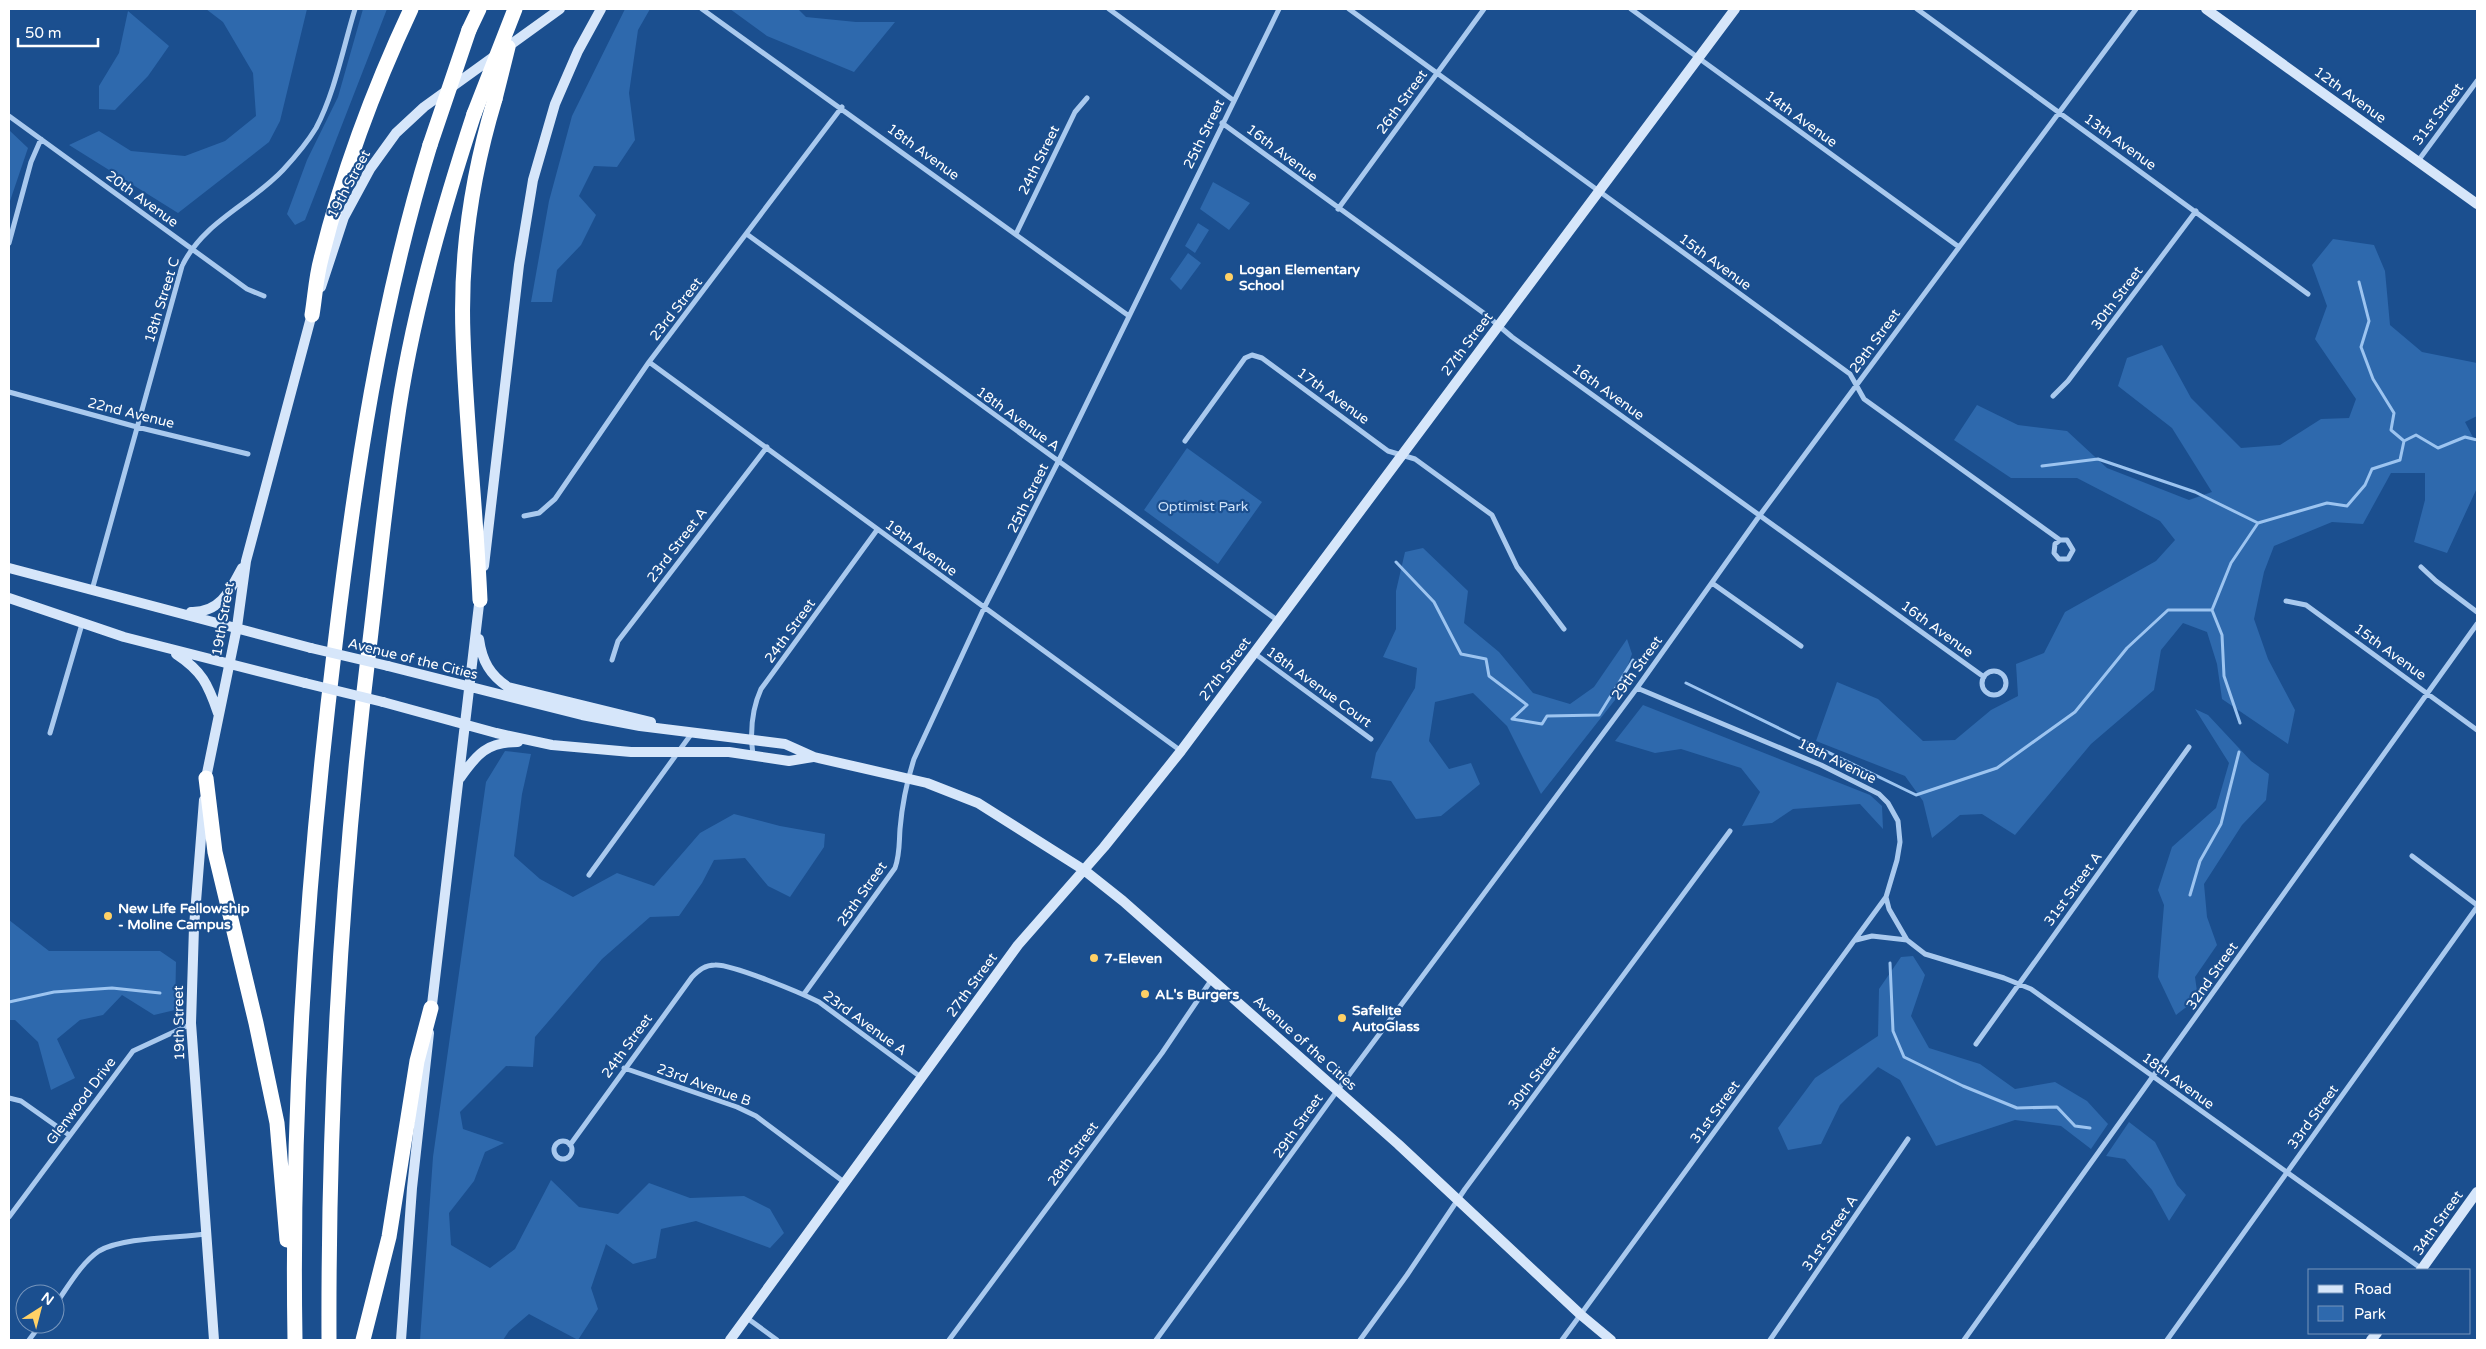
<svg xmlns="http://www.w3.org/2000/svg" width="2486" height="1349" font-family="'Varela Round',sans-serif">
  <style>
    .green { fill: #2e69ad }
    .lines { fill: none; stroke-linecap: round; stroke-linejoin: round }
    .stream { stroke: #9cc4f0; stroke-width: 3 }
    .street { stroke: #a9c9ee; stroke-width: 5 }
    .secondary { stroke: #d6e6fa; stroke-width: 10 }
    .highway { stroke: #fff; stroke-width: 15 }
    .secondary-bridge { stroke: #d6e6fa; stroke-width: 10 }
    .highway-bridge { stroke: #fff; stroke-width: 15 }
    .poi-dot { fill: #ffd166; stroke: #1b4f8f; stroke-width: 2 }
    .labels { text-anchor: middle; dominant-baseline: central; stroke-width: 4.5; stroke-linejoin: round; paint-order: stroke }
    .street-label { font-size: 14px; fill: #fff; stroke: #1b4f8f }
    .poi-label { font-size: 14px; font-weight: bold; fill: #fff; stroke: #1b4f8f; text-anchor: start }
    .park-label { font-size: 14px; fill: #cfe3fa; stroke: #1b4f8f }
  </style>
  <rect width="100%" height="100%" fill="#1b4f8f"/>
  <path class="green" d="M 206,9 L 307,9 L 280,121 L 269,142 L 178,213 L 69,145 L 99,131 L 131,151 L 185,156 L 225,141 L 256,116 L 253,73 L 223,22 Z
    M 363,9 L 387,9 L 305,220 L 295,225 L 287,214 L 307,160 L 338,97 Z
    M 625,9 L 650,9 L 638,30 L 629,93 L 635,140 L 617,167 L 594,166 L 579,196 L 596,215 L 581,245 L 557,270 L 552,302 L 531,302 L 549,201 L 572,116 Z
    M 730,9 L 798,9 L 806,17 L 856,22 L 895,22 L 854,72 L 767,36 Z
    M 128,11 L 169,46 L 148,76 L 115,110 L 99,109 L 99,86 L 119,53 Z
    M 9,130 L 28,148 L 9,204 Z
    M 1213,182 L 1250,203 L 1229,230 L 1200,209 Z
    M 1198,223 L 1209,230 L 1195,253 L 1185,246 Z
    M 2333,239 L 2374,245 L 2385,271 L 2390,325 L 2422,352 L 2477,363 L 2477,416 L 2465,422 L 2477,445 L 2477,488 L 2447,553 L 2414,542 L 2425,500 L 2425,473 L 2391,473 L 2363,524 L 2332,522 L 2274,546 L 2264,572 L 2254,619 L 2268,659 L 2295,710 L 2288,744 L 2222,699 L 2217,664 L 2207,632 L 2183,623 L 2161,650 L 2154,690 L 2091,744 L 2015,835 L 1982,814 L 1960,815 L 1932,838 L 1923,801 L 1905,776 L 1816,741 L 1837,682 L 1878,699 L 1923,741 L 1955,740 L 1991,710 L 2018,696 L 2016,664 L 2044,653 L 2065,612 L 2156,561 L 2175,540 L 2160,521 L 2077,478 L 2011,478 L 1954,440 L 1977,405 L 2018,425 L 2067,431 L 2107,468 L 2189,500 L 2212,492 L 2172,428 L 2118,386 L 2127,358 L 2162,345 L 2191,398 L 2241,448 L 2280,445 L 2321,419 L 2349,418 L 2356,399 L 2315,339 L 2327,306 L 2312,265 Z
    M 1188,253 L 1201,263 L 1181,290 L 1170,279 Z
    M 1187,448 L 1262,502 L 1218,564 L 1144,510 Z
    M 1423,548 L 1468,591 L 1464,623 L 1499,652 L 1533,693 L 1570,704 L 1594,687 L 1627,639 L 1632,654 L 1615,700 L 1541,794 L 1507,726 L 1473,693 L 1435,702 L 1429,741 L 1449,769 L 1471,763 L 1480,784 L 1441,816 L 1416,819 L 1391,781 L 1371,778 L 1376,753 L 1415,688 L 1417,668 L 1383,657 L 1396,629 L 1396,591 L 1405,552 Z
    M 1643,705 L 1870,795 L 1882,806 L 1883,829 L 1860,804 L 1793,809 L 1772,823 L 1742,826 L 1760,792 L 1741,768 L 1681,749 L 1655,753 L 1615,741 Z
    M 2195,709 L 2208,715 L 2251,761 L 2269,774 L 2266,800 L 2242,825 L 2204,884 L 2207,917 L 2217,945 L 2195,977 L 2198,998 L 2176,1015 L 2158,977 L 2164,905 L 2158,890 L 2172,847 L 2216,808 L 2229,763 Z
    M 505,751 L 531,754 L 522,794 L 514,856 L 540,879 L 573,897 L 617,873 L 654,886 L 700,833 L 734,814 L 780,826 L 825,834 L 824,847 L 790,897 L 768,886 L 745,858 L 714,860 L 702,883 L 679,916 L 650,917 L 602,959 L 535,1037 L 533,1067 L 506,1066 L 460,1112 L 463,1129 L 504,1143 L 485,1152 L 474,1181 L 449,1213 L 451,1245 L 490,1268 L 515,1249 L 551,1180 L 579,1207 L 618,1214 L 649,1183 L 690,1198 L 744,1196 L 770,1209 L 784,1233 L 770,1248 L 696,1221 L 661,1229 L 656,1258 L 633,1264 L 606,1244 L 591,1288 L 598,1309 L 578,1340 L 529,1314 L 509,1331 L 503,1340 L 420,1340 L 433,1157 L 486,782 Z
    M 9,920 L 49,951 L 160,951 L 176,962 L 175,1010 L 154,1015 L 122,995 L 103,1015 L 80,1020 L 57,1039 L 75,1078 L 51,1090 L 38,1042 L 15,1020 L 9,1020 Z
    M 1913,956 L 1925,975 L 1911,1016 L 1929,1048 L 1980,1064 L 2015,1089 L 2055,1082 L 2087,1101 L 2108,1124 L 2091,1149 L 2061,1126 L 2015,1120 L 1936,1146 L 1900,1080 L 1878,1067 L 1840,1105 L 1821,1144 L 1788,1150 L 1778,1128 L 1815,1078 L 1878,1036 L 1879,989 L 1901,957 Z
    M 2129,1122 L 2155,1142 L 2177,1185 L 2186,1195 L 2169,1221 L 2152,1190 L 2125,1159 L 2106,1156 Z"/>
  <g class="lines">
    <path class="stream" d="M 2359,282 L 2369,321 L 2361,347 L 2373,379 L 2394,413 L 2391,430 L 2404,441
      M 2042,466 L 2098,459 L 2195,492 L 2258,523
      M 1396,562 L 1434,602 L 1461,654 L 1486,659 L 1489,676 L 1527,705 L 1512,719 L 1542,724 L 1547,716 L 1599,715 L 1633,660
      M 2212,610 L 2222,635 L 2224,676 L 2240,723
      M 1686,683 L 1916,795 L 1997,768 L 2075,712 L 2127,648 L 2168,610 L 2212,610 L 2231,563 L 2258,523 L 2327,503 L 2347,506 L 2365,485 L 2372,469 L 2400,460 L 2404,441 L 2416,435 L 2438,448 L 2465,437 L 2477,440
      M 2190,895 L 2200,861 L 2221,824 L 2239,752
      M 1890,963 L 1893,1031 L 1904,1057 L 1963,1086 L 2017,1108 L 2057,1107 L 2075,1126 L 2090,1128
      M 9,1002 L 54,992 L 112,988 L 160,993"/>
    <path class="street" d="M 702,9 L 1129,316
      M 1109,9 L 1233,100
      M 1349,9 L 1850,374 L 1864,399 L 2060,540 L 2067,540 L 2073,550 L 2068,559 L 2059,559 L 2054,553 L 2055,544 L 2060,540
      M 1631,9 L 1959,247
      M 1917,9 L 2308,294
      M 9,116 L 247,289 L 264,296
      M 1222,123 L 1485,314 L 1512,337 L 1984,677
      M 2418,161 L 2477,81
      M 1338,209 L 1484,9
      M 1016,234 L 1075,112 L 1087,98
      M 748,235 L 1277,620
      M 9,243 L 31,162 L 41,139
      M 649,362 L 1181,751
      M 9,392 L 137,427 L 248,454
      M 2053,396 L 2068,381 L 2196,211
      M 1185,441 L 1245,358 L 1252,355 L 1262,358 L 1388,451 L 1415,459 L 1492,515 L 1517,567 L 1564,629
      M 524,516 L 539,513 L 555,499 L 649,362 L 842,107
      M 2421,567 L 2436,581 L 2477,612
      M 1712,583 L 1801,646
      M 92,590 L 182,266 C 204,221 250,205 283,170 C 295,157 307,143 316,128 C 335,92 343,48 355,9
      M 2286,601 L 2306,605 L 2477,730
      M 1254,653 L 1371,739
      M 612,660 L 618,641 L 767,447
      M1982 683a12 12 0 1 1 24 0a12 12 0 1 1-24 0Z
      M 1637,688 L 1821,765 L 1879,794 L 1888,803 L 1898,821 L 1900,842 L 1897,860 L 1886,897 L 1889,909 L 1907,940 L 1925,954 L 2004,978 L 2031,989 L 2422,1269
      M 50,733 L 82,624
      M 753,755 C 750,733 752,709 761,689 L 877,530
      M 2412,856 L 2477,905
      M 589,875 L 692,733
      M 1856,940 L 1872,936 L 1907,940
      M 804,994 L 895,868 C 900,854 899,843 900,829 C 902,805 907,781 914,759 L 984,608 L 1058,462 L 1279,9
      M 1976,1044 L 2189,747
      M 624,1068 L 737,1107 L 756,1116 L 844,1182
      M 9,1098 L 21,1101 L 69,1135
      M554 1150a9 9 0 1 1 18 0a9 9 0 1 1-18 0Z
      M 570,1145 L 692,977 C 699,970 705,965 715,965 C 732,964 801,993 819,1002 L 922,1078
      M 9,1217 L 133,1051 L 191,1024
      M 55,1305 C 68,1287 81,1263 99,1251 C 123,1237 177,1238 206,1234
      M 747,1318 L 777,1340
      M 29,1340 L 41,1324
      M 949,1340 L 1162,1053 L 1212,979
      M 1156,1340 L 1337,1091 L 1637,688 L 1760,515 L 2136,9
      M 1360,1340 L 1407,1275 L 1465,1189 L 1730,831
      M 1562,1340 L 1886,897
      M 1770,1340 L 1908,1139
      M 1964,1340 L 2477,624
      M 2167,1340 L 2477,907"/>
    <path class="secondary" d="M 2206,9 L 2477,204
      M 321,287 L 344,217 L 370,169 L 396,133 L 424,107 L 560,9
      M 484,566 L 519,265 L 533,180 L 555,104 L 578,51 L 601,9
      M 9,568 L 311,648
      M 9,598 L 124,637 L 305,683
      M 191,612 C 220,613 230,591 242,568
      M 479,639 C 482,661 490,675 508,687 L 651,722
      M 176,654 C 202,671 208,684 218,713
      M 388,666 L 582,715 L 640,726 L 785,744 L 814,757 L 927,783 L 978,803 L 1084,870 L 1123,901 L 1398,1144 L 1581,1315 L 1611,1340
      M 383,702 L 496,733 L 552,745 L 631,752 L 729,752 L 789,761 L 813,757
      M 460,778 C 477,754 487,742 518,742
      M 205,783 L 237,627 L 246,561 L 313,310
      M 204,800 L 194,927 L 191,1023 L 214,1340
      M 431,1013 L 480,596
      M 2421,1270 L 2477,1192
      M 401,1340 L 412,1188 L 429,1033
      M 730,1340 L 1018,945 L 1104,847 L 1181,751 L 1735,9
      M 2371,1340 L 2377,1333"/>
    <path class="highway" d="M 469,30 L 479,9
      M 312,315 C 315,297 316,277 321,259 C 342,174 374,88 411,9
      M 480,600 C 476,511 466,423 463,335 C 460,255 472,175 495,99
      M 206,778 L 215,852 L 256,1023 L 277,1123 L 287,1240
      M 295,1340 C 291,1108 307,875 335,645 C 355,476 380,308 430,145
      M 329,1340 C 328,1103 342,867 371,632 C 379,564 386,496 396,428 C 410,323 441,215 474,114
      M 363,1340 L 389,1237 L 417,1061 L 431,1008"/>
    <path class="secondary-bridge" d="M 311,648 L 388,666
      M 305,683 L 383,702"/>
    <path class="highway-bridge" d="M 495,99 L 508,47
      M 474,114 L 515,9
      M 430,145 L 469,30"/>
  </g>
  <g class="poi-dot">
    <circle cx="1229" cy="277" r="5"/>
    <circle cx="108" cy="916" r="5"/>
    <circle cx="1094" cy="958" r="5"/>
    <circle cx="1145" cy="994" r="5"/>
    <circle cx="1342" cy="1018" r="5"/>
  </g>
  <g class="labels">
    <g class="street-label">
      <text transform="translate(2350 95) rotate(36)">12th Avenue</text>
      <text transform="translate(1402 102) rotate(-54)">26th Street</text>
      <text transform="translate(2438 114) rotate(-53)">31st Street</text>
      <text transform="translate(1801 119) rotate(36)">14th Avenue</text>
      <text transform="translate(1204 134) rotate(-64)">25th Street</text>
      <text transform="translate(2120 142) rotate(36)">13th Avenue</text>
      <text transform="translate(923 152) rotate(36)">18th Avenue</text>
      <text transform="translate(1282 153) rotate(37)">16th Avenue</text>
      <text transform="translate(1039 160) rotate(-64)">24th Street</text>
      <text transform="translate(349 184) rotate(-62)">19th Street</text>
      <text transform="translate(142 199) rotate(36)">20th Avenue</text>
      <text transform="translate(1715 262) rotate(36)">15th Avenue</text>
      <text transform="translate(2117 298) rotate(-53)">30th Street</text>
      <text transform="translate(162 300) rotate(-73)">18th Street C</text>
      <text transform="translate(676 309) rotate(-52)">23rd Street</text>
      <text transform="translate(1875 341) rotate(-54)">29th Street</text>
      <text transform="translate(1467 344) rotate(-53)">27th Street</text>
      <text transform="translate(1608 392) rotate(36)">16th Avenue</text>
      <text transform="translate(1333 396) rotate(36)">17th Avenue</text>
      <text transform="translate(131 413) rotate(14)">22nd Avenue</text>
      <text transform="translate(1018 419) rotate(36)">18th Avenue A</text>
      <text transform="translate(1028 498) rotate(-64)">25th Street</text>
      <text transform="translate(677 545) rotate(-53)">23rd Street A</text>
      <text transform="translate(921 548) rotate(36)">19th Avenue</text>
      <text transform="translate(223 619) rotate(-80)">19th Street</text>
      <text transform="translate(1937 629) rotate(36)">16th Avenue</text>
      <text transform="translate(790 631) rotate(-54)">24th Street</text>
      <text transform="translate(2390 652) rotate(36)">15th Avenue</text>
      <text transform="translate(413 659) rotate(14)">Avenue of the Cities</text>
      <text transform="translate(1637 668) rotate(-54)">29th Street</text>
      <text transform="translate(1225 669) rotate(-53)">27th Street</text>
      <text transform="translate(1319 687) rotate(36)">18th Avenue Court</text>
      <text transform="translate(1837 761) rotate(26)">18th Avenue</text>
      <text transform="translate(2073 889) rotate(-54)">31st Street A</text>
      <text transform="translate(862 894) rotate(-55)">25th Street</text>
      <text transform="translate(2212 976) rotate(-55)">32nd Street</text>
      <text transform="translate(972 985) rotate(-54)">27th Street</text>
      <text transform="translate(179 1023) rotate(-91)">19th Street</text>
      <text transform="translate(865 1023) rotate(36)">23rd Avenue A</text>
      <text transform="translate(1305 1043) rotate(42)">Avenue of the Cities</text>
      <text transform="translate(627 1046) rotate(-54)">24th Street</text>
      <text transform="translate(1534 1078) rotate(-53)">30th Street</text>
      <text transform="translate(2178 1081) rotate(36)">18th Avenue</text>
      <text transform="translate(704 1085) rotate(20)">23rd Avenue B</text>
      <text transform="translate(81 1101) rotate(-53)">Glenwood Drive</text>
      <text transform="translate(1715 1112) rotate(-54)">31st Street</text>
      <text transform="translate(2313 1117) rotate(-54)">33rd Street</text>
      <text transform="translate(1298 1126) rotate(-55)">29th Street</text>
      <text transform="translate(1073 1154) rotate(-54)">28th Street</text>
      <text transform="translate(2438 1223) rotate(-55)">34th Street</text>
      <text transform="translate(1830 1233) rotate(-56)">31st Street A</text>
    </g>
    <g class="poi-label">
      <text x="1239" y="269">Logan Elementary<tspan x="1239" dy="16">School</tspan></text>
      <text x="118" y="908">New Life Fellowship<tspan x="118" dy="16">- Moline Campus</tspan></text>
      <text x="1104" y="958">7-Eleven</text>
      <text x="1155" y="994">AL's Burgers</text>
      <text x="1352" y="1010">Safelite<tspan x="1352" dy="16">AutoGlass</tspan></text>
    </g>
    <g class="park-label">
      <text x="1203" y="506">Optimist Park</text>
    </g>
  </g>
  <rect width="2486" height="1349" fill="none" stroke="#ffffff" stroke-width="20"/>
  <rect x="2308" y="1269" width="162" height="65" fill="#1b4f8f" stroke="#7695bc"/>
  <rect x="2318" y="1285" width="25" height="8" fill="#d6e6fa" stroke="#7695bc"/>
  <text x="2354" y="1294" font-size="15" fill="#ffffff">Road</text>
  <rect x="2318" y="1306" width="25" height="15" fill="#2e69ad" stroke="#7695bc"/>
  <text x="2354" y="1319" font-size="15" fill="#ffffff">Park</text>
  <g transform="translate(40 1309) rotate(36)"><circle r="24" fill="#1b4f8f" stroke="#7695bc"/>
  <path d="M0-4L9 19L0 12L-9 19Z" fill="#ffd166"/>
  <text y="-8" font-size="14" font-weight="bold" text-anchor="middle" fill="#ffffff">N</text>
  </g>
  <path d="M18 38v8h80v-8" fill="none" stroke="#ffffff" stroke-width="2.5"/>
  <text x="25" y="38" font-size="15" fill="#ffffff" stroke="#1b4f8f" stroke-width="4" paint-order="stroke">50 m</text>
</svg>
